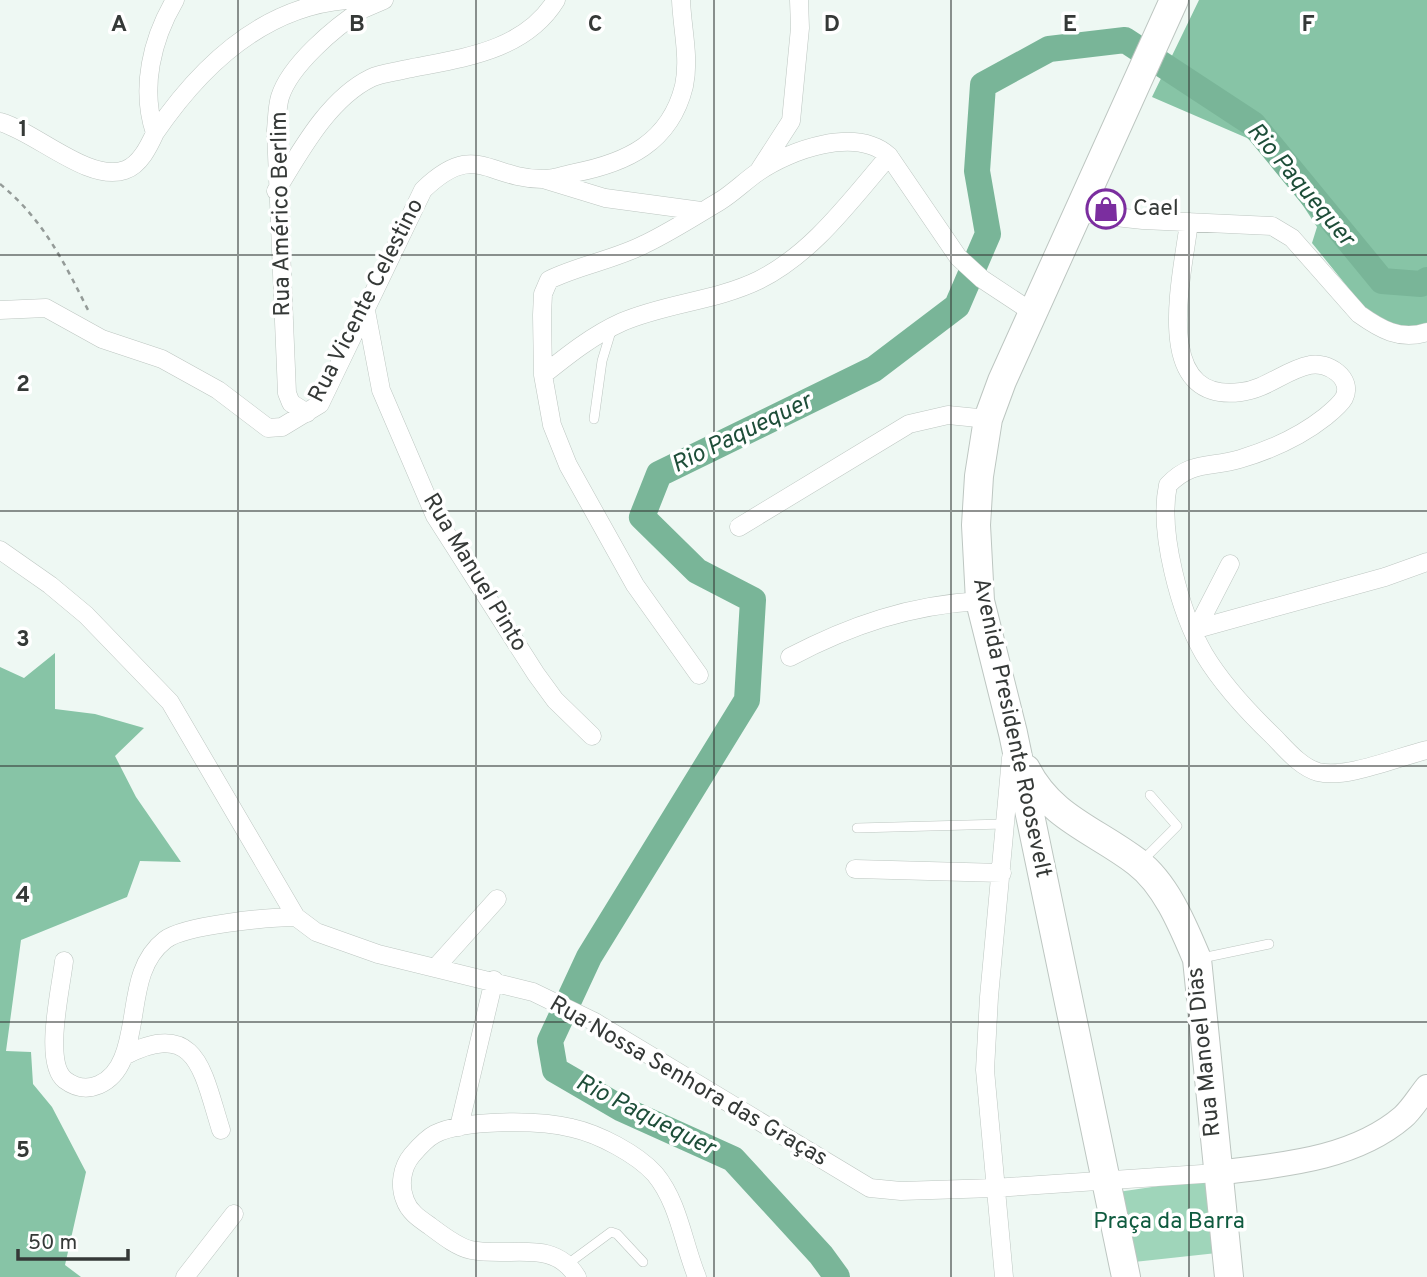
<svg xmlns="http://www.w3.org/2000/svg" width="1427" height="1277" font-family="Overpass,sans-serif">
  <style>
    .green { fill: #9fd5ba }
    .forest { fill: #87c4a6 }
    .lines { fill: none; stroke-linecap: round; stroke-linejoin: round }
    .river { stroke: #79b598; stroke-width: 26 }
    .service-casing { stroke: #bdc6c1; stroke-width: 10 }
    .minor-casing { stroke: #bdc6c1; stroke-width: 19 }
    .secondary-casing { stroke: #bdc6c1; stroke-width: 26 }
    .primary-casing { stroke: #bdc6c1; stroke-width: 30 }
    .path { stroke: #949b98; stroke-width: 2.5; stroke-dasharray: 5 5; stroke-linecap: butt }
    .service { stroke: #fff; stroke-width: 9 }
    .minor { stroke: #fff; stroke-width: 18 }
    .secondary { stroke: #fff; stroke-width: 24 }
    .primary { stroke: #fff; stroke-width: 28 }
    .grid { fill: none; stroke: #353937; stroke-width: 2; stroke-opacity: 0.55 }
    .labels { text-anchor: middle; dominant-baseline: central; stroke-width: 7; stroke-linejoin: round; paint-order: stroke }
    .poi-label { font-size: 23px; fill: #353937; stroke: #fff; text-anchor: start }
    .street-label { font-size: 23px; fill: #353937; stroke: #fff }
    .park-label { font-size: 23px; fill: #0f5b3f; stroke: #fff }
    .water-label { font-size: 24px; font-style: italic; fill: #1e4e39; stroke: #fff }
    .grid-label { font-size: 23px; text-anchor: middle; font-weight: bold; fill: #353937; stroke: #fff; stroke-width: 7; stroke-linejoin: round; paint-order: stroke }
  </style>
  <rect width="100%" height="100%" fill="#eef8f3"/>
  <path class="green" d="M 1213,1178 L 1217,1253 L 1134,1262 L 1118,1192 Z"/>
  <path class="forest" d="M 1199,0 L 1427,0 L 1427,338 L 1384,332 L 1312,243 L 1317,227 L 1270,155 L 1247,138 L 1152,97 Z
    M 55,653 L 55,709 L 95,714 L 144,728 L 115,756 L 136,797 L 181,862 L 140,861 L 127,897 L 21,940 L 6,1051 L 31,1052 L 33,1084 L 52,1107 L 86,1172 L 65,1265 L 81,1277 L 0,1277 L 0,667 L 24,678 Z"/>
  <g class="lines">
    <path class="river" d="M 837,1277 L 821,1255 L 733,1159 L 622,1109 L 555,1070 L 550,1041 L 589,957 L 747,700 L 753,600 L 697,571 L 642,517 L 659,474 L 874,369 L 957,306 L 988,234 L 977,171 L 983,85 L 1049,49 L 1125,40 L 1253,124 L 1382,281 L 1421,284 L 1427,280"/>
    <g class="service-casing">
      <path id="service" d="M 594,419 L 602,361 L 612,328
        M 857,828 L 1004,824
        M 1141,862 L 1177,826 L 1150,795
        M 1202,958 L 1269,944
        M 569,1263 L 611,1232 L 617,1234 L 643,1262"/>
    </g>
    <g class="minor-casing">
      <path id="minor" d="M 175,0 C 152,39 140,88 155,133 C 200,67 263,7 346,0
        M 363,9 L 384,0
        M 0,122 C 36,132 89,183 125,170 C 140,165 149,146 155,133
        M 760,169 L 791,121 L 800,28 L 799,0
        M 546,180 L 605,198 L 701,211
        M 276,191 C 300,152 328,99 371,78 C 381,73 395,72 407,69 C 461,58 524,52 556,0
        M 1078,213 L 1143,220 L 1272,226 L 1292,238 L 1359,314 C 1380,329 1400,341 1427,332
        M 1189,222 C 1183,274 1149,404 1241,392 C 1267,389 1285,370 1310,365 C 1327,361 1354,378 1344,398 C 1340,405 1331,412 1325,417 C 1301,436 1270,450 1240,459 C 1210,468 1192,460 1168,485 C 1158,532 1180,612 1204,654 C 1222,684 1248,712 1273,736 C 1285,748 1300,767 1318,772 C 1347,779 1397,757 1427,750
        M 0,310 L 46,308 L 102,339 L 162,359 L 218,390 L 268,428 L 282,427 L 320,404 L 423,190 C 475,140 486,178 542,179 C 552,180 564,175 574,173 C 626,163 670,143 684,86 C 690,58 682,28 681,0
        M 366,311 L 381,390 L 435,516 L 536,674 L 555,700 L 592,736
        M 543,375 C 568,355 593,335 622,322 C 666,303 716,301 759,280 C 813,253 850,201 889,156
        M 307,413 L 291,403 L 287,393 L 276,130 C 277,120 277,107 280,97 C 290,65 335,27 363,9 L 355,0
        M 739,527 L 909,424 L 948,415 L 988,419
        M 0,550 L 50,585 L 86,615 L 170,702 L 296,917 L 316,932 L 378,954 L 533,992 L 593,1021 L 870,1188 L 901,1191 L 994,1188 L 1217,1173
        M 1197,628 L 1230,564
        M 1193,630 L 1385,577 L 1427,562
        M 790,657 C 851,625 910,605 980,601
        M 699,675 L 635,585 L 568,465 L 552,425 L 543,375 L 542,315 L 543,294 L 549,280 C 579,265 614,260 645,244 C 670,232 695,216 720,201 C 733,193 745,181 758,172 C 790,150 856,126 889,156 L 958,257 L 982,279 L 1032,312
        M 855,869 L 1002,873
        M 64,961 C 61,988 43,1063 65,1080 C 88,1097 113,1083 123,1058 C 139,1020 129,968 165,940 C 184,925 270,917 296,917
        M 436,967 L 497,899
        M 124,1056 C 198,1017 203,1074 221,1130
        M 459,1127 L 494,980
        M 185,1277 L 234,1214
        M 577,1277 C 553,1238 512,1258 471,1250 C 457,1247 442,1235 430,1226 C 420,1219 409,1212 405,1200 C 399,1185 402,1167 412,1155 C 418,1148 427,1138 435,1134 C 465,1119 540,1120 572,1128 C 599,1134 637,1154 655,1174 C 679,1203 683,1243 697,1277
        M 1004,1277 L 985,1070 L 989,997 L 1011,758"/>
    </g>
    <g class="secondary-casing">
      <path id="secondary" d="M 1217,1173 C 1279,1165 1353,1160 1403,1117 C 1412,1109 1419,1097 1427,1087"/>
    </g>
    <g class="primary-casing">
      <path id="primary" d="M 1026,769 C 1051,818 1095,830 1137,862 C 1166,884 1183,926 1197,959 L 1229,1277
        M 1126,1277 L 1013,733 L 980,601 L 976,525 L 979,476 L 988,419 L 1002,381 L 1174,0"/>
    </g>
    <path class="path" d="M 0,184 C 44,220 65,264 90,314"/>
    <use href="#service" class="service"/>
    <use href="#minor" class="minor"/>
    <use href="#secondary" class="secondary"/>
    <use href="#primary" class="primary"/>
  </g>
  <path class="grid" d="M 238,0 L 238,1277M 476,0 L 476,1277M 714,0 L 714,1277M 951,0 L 951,1277M 1189,0 L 1189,1277M 0,255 L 1427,255M 0,511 L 1427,511M 0,766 L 1427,766M 0,1022 L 1427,1022"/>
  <defs>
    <g id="shop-ring" transform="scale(2.0125)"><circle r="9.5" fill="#fff" stroke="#7b2e9f" stroke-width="1.5"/><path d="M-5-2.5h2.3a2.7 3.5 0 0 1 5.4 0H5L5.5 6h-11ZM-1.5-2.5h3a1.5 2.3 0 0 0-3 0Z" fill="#7b2e9f"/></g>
  </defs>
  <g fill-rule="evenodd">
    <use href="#shop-ring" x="1106" y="209"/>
  </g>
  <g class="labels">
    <g class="poi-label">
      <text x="1133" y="209">Cael</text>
    </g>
    <g class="street-label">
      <text transform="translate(282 214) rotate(-91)">Rua Américo Berlim</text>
      <text transform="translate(367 301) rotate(-63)">Rua Vicente Celestino</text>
      <text transform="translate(474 573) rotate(59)">Rua Manuel Pinto</text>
      <text transform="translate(1011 728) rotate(78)">Avenida Presidente Roosevelt</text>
      <text transform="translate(1205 1052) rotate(-96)">Rua Manoel Dias</text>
      <text transform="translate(688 1082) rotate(30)">Rua Nossa Senhora das Graças</text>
    </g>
    <g class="park-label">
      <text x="1169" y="1222">Praça da Barra</text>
    </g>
    <g class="water-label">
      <text transform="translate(1300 185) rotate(50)">Rio Paquequer</text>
      <text transform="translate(742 434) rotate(-26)">Rio Paquequer</text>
      <text transform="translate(645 1116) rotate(27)">Rio Paquequer</text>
    </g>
  </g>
  <g class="grid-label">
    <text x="119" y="31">A</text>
    <text x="357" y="31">B</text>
    <text x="595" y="31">C</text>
    <text x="832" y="31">D</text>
    <text x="1070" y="31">E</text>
    <text x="1308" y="31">F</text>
    <text x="23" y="136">1</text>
    <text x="23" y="391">2</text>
    <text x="23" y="646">3</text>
    <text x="23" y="902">4</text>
    <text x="23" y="1157">5</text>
  </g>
  <path d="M18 1249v10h110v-10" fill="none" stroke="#353937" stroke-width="3.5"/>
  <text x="28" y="1249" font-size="21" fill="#353937" stroke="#ffffff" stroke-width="5" paint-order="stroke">50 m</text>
</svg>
